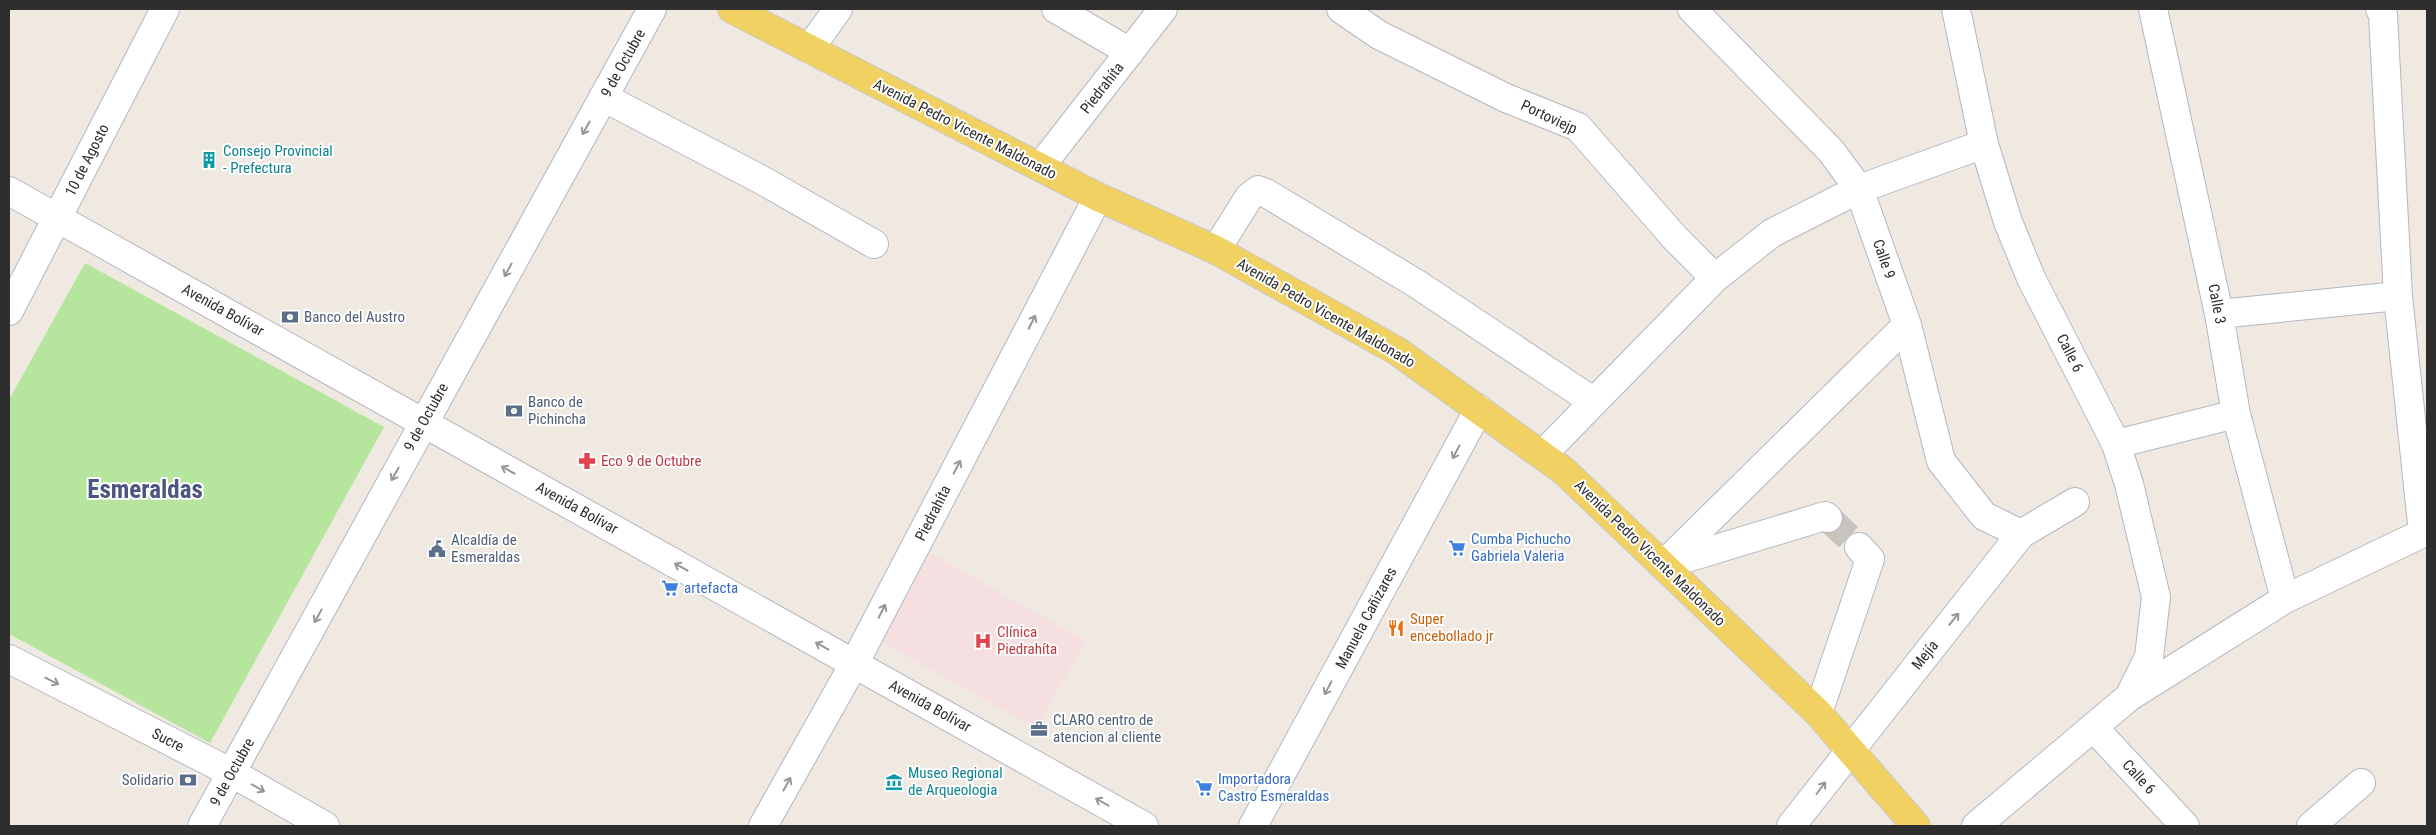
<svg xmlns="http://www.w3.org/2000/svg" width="2436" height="835" font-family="'Roboto Condensed',sans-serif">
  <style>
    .medical { fill: #f5dfe0 }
    .grass { fill: #b6e59e }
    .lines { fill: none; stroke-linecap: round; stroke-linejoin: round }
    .minor-tunnel { stroke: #c8c4bd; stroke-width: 28; stroke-dasharray: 28 14; stroke-linecap: butt }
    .minor-casing { stroke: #b4b7c1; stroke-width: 30 }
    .major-casing { stroke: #c9c9c9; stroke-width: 30 }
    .minor { stroke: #fff; stroke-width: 28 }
    .major { stroke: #f2d163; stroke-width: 28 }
    .oneway { stroke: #969696 }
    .labels { text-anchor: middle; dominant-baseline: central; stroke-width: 4; stroke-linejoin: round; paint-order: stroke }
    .street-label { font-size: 15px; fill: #2e2e2e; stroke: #fff }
    .culture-label { font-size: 15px; fill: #0d838f; stroke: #fff; text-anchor: start }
    .service-label { font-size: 15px; fill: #4e5e75; stroke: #fff; text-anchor: start }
    .health-label { font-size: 15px; fill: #be3a42; stroke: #fff; text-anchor: start }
    .shop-label { font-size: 15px; fill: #366cbe; stroke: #fff; text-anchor: start }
    .food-label { font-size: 15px; fill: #c56008; stroke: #fff; text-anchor: start }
    .town-label { font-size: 25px; font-weight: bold; fill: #4d5680; stroke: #fff }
  </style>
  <rect width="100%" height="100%" fill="#efe9e1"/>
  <path class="medical" d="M 930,553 L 1086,641 L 1036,728 L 879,641 Z"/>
  <path class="grass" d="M 85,263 L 384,427 L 210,743 L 9,634 L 9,400 Z"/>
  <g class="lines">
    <path class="minor-tunnel" d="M 1828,518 L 1859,547"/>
    <g class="minor-casing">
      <path id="minor" d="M 1056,9 L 1130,52
        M 1341,9 L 1379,35 L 1506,98 L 1578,127 L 1675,238 L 1715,278
        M 1692,9 L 1831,151 L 1859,189 L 1907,325 L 1941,461 L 1984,516 L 2021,534
        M 1956,9 L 1984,144 L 2008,222 L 2031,278 L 2116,444 L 2129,484 L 2156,597 L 2149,657 L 2129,697
        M 2153,9 L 2219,314 L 2236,414 L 2285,599
        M 810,48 L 838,9
        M 603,97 L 760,179 L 874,244
        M 1040,167 L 1163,9
        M 9,191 L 1144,826
        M 1216,250 L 1249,197 L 1258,190 L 1266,193 L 1417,284 L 1594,402
        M 9,311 L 165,9
        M 2219,314 L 2398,296
        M 2116,444 L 2236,414
        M 1542,455 L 1715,278 L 1772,233 L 1859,189 L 1984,144
        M 1667,564 L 1825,516 L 1828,518
        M 1663,565 L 1907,325
        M 9,659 L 232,773 L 325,826
        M 1818,713 L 1870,559 L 1859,547
        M 2093,727 L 2185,826
        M 202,826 L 652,9
        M 763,826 L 854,664 L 1098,197
        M 1253,826 L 1479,409
        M 1791,826 L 2021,534 L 2075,502
        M 1976,826 L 2129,697 L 2285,599 L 2423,533 L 2398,296 L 2383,15 L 2380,9
        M 2311,826 L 2361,783"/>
    </g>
    <g class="major-casing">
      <path id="major" d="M 732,9 L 1098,197 L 1216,250 L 1397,351 L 1564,471 L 1818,713 L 1916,826"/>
    </g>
    <use href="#minor" class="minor"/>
    <use href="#major" class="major"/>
  </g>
  <defs><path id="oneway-shaft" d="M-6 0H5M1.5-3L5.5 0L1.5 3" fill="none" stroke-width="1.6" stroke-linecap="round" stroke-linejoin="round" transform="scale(1.25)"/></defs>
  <g class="oneway">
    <use href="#oneway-shaft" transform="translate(586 128) rotate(119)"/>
    <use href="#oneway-shaft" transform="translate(508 270) rotate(119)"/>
    <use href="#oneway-shaft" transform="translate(1032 322) rotate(-63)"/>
    <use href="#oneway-shaft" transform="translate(1456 452) rotate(118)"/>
    <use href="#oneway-shaft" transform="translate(957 467) rotate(-63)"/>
    <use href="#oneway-shaft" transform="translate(508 470) rotate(-151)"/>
    <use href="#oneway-shaft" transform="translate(395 474) rotate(119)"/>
    <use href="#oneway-shaft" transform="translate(681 567) rotate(-151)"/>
    <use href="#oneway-shaft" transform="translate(882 611) rotate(-63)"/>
    <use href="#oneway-shaft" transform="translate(318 616) rotate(119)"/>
    <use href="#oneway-shaft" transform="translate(1954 619) rotate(-51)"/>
    <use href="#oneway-shaft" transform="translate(822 646) rotate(-151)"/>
    <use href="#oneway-shaft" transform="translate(52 681) rotate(27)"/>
    <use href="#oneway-shaft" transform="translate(1328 688) rotate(118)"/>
    <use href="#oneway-shaft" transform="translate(787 784) rotate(-61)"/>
    <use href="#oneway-shaft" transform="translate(258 788) rotate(30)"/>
    <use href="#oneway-shaft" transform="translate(1821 788) rotate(-53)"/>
    <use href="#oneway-shaft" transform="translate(1102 802) rotate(-151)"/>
  </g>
  <defs>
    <g id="building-bare" transform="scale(1.35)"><path d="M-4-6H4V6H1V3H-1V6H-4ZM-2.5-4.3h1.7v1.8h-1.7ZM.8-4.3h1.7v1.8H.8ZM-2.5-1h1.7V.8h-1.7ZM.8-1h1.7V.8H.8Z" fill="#0f9aa8" stroke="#fff" stroke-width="2.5" paint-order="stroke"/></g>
    <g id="bank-bare" transform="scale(1.35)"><path d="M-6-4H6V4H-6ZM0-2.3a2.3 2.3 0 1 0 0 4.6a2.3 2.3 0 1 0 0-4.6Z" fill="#5c6f8a" stroke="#fff" stroke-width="2.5" paint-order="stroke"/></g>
    <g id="pharmacy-bare" transform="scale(1.35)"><path d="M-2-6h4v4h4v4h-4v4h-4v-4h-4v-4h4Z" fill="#e0444e" stroke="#fff" stroke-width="2.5" paint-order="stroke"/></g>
    <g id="supermarket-bare" transform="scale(1.35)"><path d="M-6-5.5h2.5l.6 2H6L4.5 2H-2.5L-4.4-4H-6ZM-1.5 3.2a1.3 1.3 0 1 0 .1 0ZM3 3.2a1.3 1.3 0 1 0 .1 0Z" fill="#3f7fe0" stroke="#fff" stroke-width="2.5" paint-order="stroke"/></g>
    <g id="civic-bare" transform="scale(1.35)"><path d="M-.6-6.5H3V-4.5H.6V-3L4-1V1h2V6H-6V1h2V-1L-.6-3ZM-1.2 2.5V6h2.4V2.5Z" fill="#5c6f8a" stroke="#fff" stroke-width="2.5" paint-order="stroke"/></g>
    <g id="restaurant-bare" transform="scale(1.35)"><path d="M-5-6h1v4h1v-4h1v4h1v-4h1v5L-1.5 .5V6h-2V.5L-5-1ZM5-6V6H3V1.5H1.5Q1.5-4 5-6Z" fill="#e8710a" stroke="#fff" stroke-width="2.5" paint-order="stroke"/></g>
    <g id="hospital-bare" transform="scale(1.35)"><path d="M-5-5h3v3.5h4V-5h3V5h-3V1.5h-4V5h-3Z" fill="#e0444e" stroke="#fff" stroke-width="2.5" paint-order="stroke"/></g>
    <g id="office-bare" transform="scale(1.35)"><path d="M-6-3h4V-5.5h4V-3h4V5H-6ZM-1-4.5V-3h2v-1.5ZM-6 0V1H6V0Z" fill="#5c6f8a" stroke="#fff" stroke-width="2.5" paint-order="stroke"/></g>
    <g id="museum-bare" transform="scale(1.35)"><path d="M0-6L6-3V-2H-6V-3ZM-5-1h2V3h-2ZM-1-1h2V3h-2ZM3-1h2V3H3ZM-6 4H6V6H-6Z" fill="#0f9aa8" stroke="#fff" stroke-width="2.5" paint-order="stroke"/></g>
  </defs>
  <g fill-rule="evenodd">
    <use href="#building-bare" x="209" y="160"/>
    <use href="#bank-bare" x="290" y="317"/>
    <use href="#bank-bare" x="514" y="411"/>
    <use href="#pharmacy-bare" x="587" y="461"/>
    <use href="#supermarket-bare" x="1457" y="548"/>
    <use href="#civic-bare" x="437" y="549"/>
    <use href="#supermarket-bare" x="670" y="588"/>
    <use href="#restaurant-bare" x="1396" y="628"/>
    <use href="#hospital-bare" x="983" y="641"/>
    <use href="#office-bare" x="1039" y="729"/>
    <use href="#bank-bare" x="188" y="780"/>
    <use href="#museum-bare" x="894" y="782"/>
    <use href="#supermarket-bare" x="1204" y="788"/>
  </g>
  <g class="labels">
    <g class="street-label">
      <text transform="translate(623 63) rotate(-61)">9 de Octubre</text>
      <text transform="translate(1102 88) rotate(-52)">Piedrahíta</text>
      <text transform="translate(1549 117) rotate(25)">Portoviejp</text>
      <text transform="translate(965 129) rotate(27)">Avenida Pedro Vicente Maldonado</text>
      <text transform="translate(87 160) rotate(-63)">10 de Agosto</text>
      <text transform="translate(1884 259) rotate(71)">Calle 9</text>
      <text transform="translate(2217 304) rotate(79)">Calle 3</text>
      <text transform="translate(223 310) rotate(29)">Avenida Bolívar</text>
      <text transform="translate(1326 313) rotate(30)">Avenida Pedro Vicente Maldonado</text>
      <text transform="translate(2070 353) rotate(63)">Calle 6</text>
      <text transform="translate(426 417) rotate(-61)">9 de Octubre</text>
      <text transform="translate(577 508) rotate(29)">Avenida Bolívar</text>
      <text transform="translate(933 513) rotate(-63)">Piedrahíta</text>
      <text transform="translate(1650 553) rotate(44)">Avenida Pedro Vicente Maldonado</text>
      <text transform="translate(1366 618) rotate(-62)">Manuela Cañizares</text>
      <text transform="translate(1925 655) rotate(-51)">Mejía</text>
      <text transform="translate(930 706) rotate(29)">Avenida Bolívar</text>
      <text transform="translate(168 740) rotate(27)">Sucre</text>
      <text transform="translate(232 772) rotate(-61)">9 de Octubre</text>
      <text transform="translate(2139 777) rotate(47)">Calle 6</text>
    </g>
    <g class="culture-label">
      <text x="223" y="151">Consejo Provincial<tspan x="223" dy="17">- Prefectura</tspan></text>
      <text x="908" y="773">Museo Regional<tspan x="908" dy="17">de Arqueologia</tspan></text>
    </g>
    <g class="service-label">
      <text x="304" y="317">Banco del Austro</text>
      <text x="528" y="402">Banco de<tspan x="528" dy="17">Pichincha</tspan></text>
      <text x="451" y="540">Alcaldía de<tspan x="451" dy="17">Esmeraldas</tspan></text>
      <text x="1053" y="720">CLARO centro de<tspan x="1053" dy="17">atencion al cliente</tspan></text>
      <text x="174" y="780" text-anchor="end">Solidario</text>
    </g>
    <g class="health-label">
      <text x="601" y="461">Eco 9 de Octubre</text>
      <text x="997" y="632">Clínica<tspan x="997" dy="17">Piedrahíta</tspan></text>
    </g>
    <g class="shop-label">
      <text x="1471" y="539">Cumba Pichucho<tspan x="1471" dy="17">Gabriela Valeria</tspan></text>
      <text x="684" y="588">artefacta</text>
      <text x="1218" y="779">Importadora<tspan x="1218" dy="17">Castro Esmeraldas</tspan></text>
    </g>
    <g class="food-label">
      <text x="1410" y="619">Super<tspan x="1410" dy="17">encebollado jr</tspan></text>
    </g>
    <g class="town-label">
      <text x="145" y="489">Esmeraldas</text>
    </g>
  </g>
  <rect width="2436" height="835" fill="none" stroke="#2e2e2e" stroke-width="20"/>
</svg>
